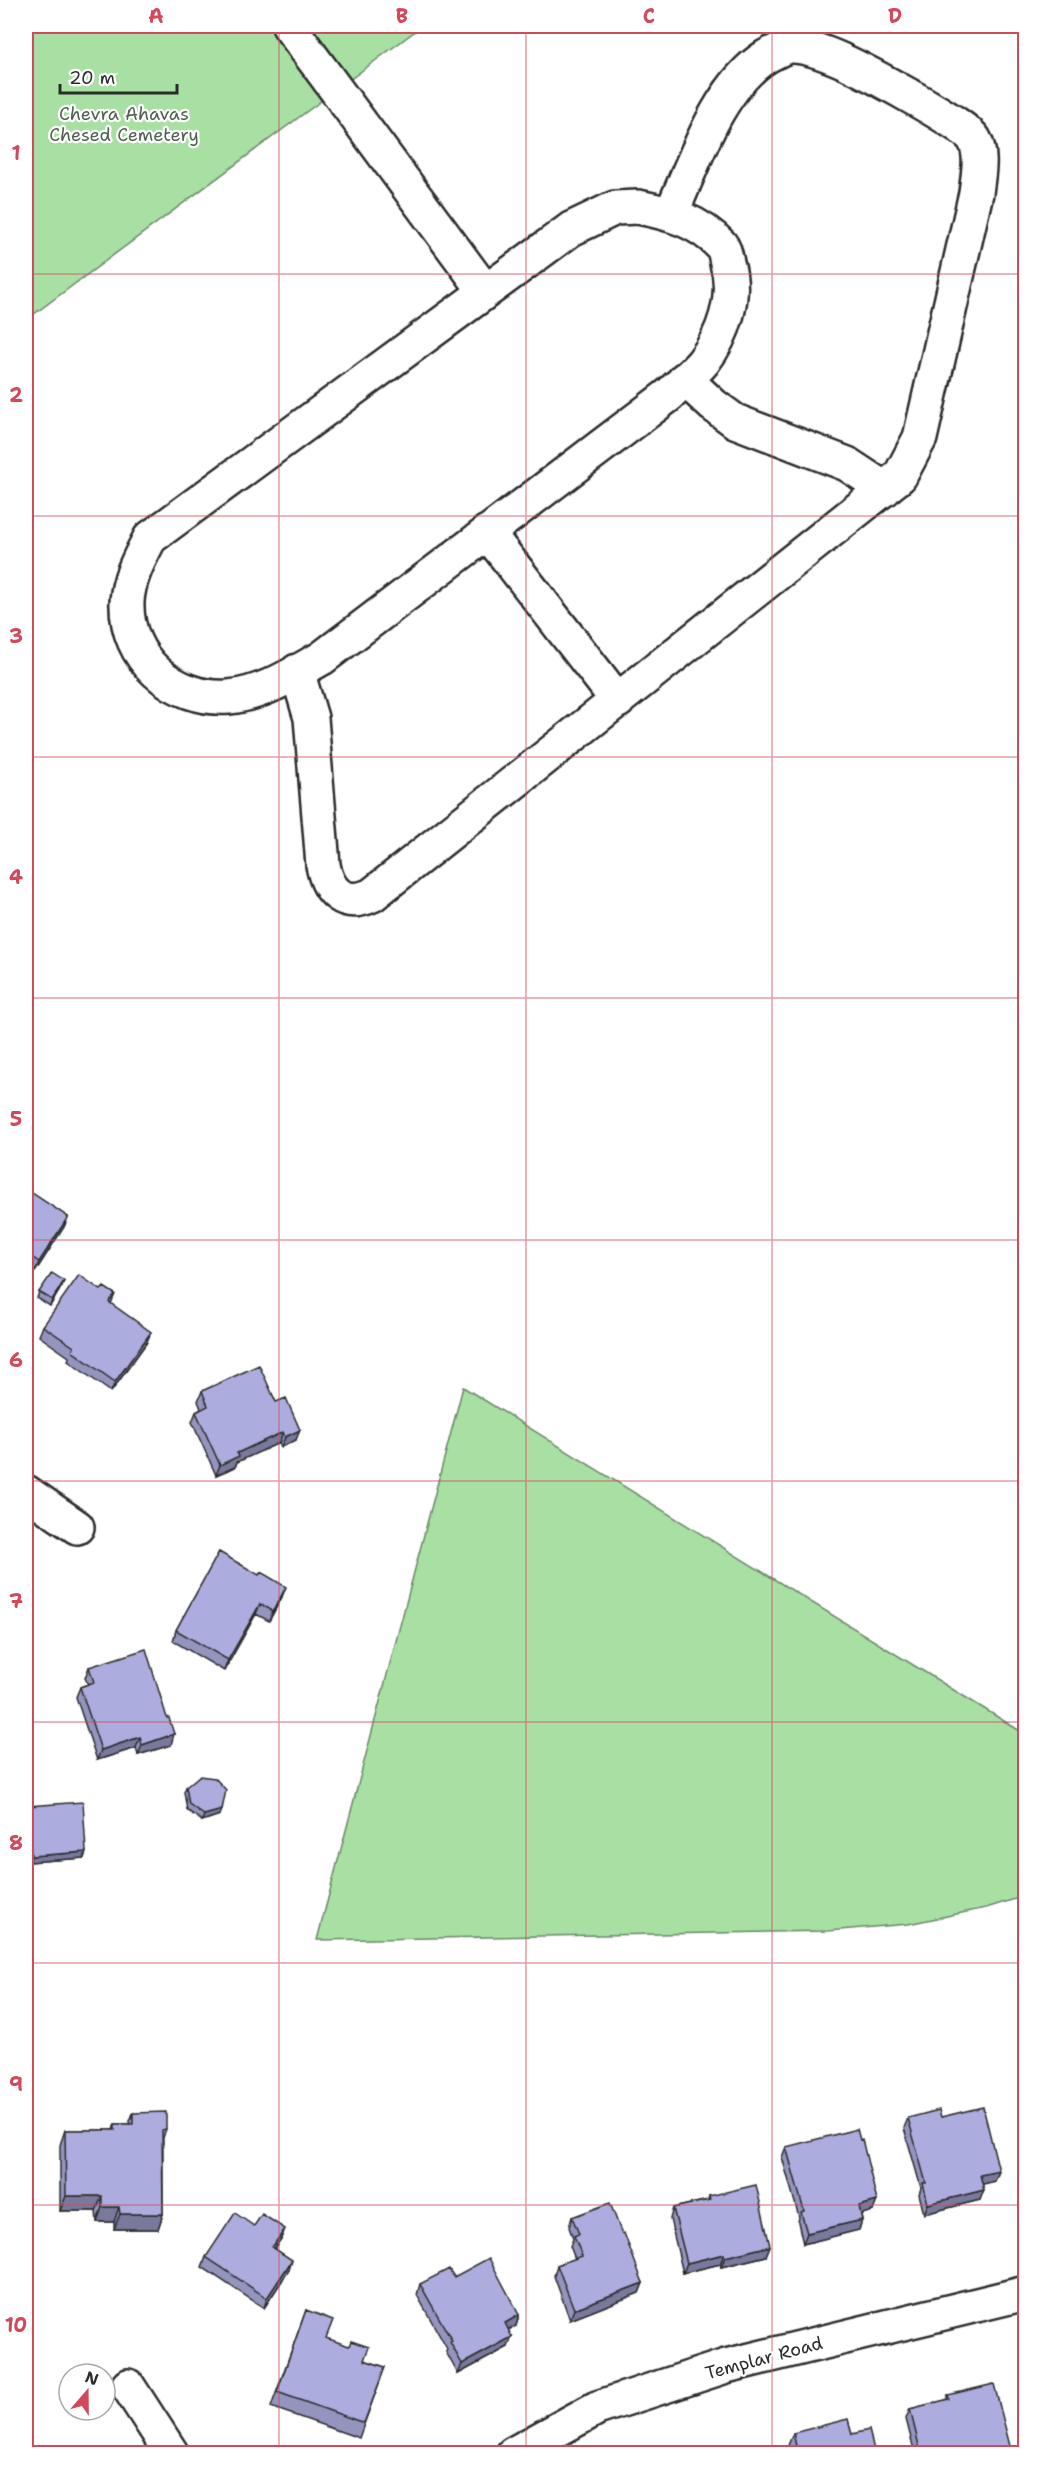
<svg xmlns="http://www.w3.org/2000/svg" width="1051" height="2479" font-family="'Shantell Sans',sans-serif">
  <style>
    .green { fill: #a8e0a4; stroke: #6a8668; stroke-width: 1.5 }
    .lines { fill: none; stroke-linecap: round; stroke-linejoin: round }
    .minor-casing { stroke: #2b2b2b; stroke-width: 38 }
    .minor { stroke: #fff; stroke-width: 33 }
    .wall { fill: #9495bf; stroke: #2b2b2b; stroke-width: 1.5 }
    .shaded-wall { fill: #78799b; stroke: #2b2b2b; stroke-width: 1.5 }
    .building { fill: #acadde; stroke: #2b2b2b; stroke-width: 1.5 }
    .grid { fill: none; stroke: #d1495b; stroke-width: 1.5; stroke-opacity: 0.55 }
    .labels { text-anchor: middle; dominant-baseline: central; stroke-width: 4.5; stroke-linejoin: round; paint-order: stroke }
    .park-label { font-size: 18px; fill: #50614f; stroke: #fff }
    .street-label { font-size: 18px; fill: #2b2b2b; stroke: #fff }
    .neatline { fill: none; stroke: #d1495b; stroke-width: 2 }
    .grid-label { font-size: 20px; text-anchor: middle; font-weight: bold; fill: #d1495b }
  </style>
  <rect width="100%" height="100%" fill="#fff"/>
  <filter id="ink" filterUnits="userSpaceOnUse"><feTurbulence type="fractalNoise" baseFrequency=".0167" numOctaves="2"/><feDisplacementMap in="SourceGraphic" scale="12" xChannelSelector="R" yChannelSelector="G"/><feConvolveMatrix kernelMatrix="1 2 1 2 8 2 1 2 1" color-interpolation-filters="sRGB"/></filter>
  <g filter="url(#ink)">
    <path class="green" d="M 26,26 L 422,26 L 26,320 Z
      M 463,1387 L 1025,1734 L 1025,1896 L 986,1908 L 908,1924 L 828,1931 L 317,1940 Z"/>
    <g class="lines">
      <g class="minor-casing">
        <path id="minor" d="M 289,26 L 485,291
          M 638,207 C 670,213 698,221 721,245 C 725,250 726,257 727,263 C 737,297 724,335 703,362 C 693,374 680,384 669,395 L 322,658 C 293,674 263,694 229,697 C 174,701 125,658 127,602 C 128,579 140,557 150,538 L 571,229 L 615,208 Z
          M 685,379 L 713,405 L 735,421 L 847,464 L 885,489
          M 487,532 L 618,701
          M 297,671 L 311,718 L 323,865 C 328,892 344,908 372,895 L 900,476 L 920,438 L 976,193 C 978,176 983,154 974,139 C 966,124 861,69 841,60 C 827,54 808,46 792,46 C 785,46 773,53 767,56 C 718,86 694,163 671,214
          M 26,1492 L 77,1527
          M 128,2386 L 172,2454
          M 513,2454 L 597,2408 L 726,2366 L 1026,2293"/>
      </g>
      <use href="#minor" class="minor"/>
    </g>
    <path class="wall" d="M 26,1189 L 68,1217 L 64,1227 L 35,1272 L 26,1266 Z
      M 64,1281 L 62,1286 L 50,1306 L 37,1298 L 39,1292 Z
      M 101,1290 L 115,1294 L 111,1304 L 147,1342 L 111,1392 L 68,1361 L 69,1357 L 39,1336 L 43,1326 Z
      M 202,1391 L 276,1402 L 296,1440 L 281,1447 L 279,1443 L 237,1462 L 235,1467 L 216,1475 L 192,1422 L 196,1412 L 201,1409 L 198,1401 Z
      M 219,1552 L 282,1597 L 269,1621 L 256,1614 L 224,1671 L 173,1641 L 176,1630 Z
      M 89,1667 L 171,1745 L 138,1755 L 136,1748 L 97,1760 L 76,1697 L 80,1687 L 88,1684 L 85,1678 Z
      M 186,1787 L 220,1815 L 202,1821 L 187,1810 L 184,1792 Z
      M 28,1806 L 86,1852 L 84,1858 L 29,1862 L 26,1811 Z
      M 1026,2093 L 1026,2106 L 1024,2098 Z
      M 133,2113 L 166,2129 L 163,2138 L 163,2214 L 158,2229 L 114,2229 L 114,2222 L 97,2222 L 96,2211 L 60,2211 L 60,2145 L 65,2130 L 113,2130 L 115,2124 L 129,2124 Z
      M 908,2118 L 999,2171 L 995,2181 L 982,2184 L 980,2200 L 924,2214 L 919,2194 L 921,2188 L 904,2128 Z
      M 786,2147 L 873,2211 L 861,2214 L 862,2220 L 859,2230 L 803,2244 L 798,2222 L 799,2217 L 782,2157 Z
      M 709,2196 L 766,2256 L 721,2267 L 720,2264 L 683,2273 L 670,2219 L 673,2208 L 708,2200 Z
      M 572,2217 L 622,2234 L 643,2283 L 639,2293 L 570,2320 L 554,2276 L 557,2265 L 575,2259 L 570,2246 L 573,2239 L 569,2227 Z
      M 254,2226 L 281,2239 L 274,2248 L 289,2270 L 264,2308 L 202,2267 L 206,2257 Z
      M 454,2277 L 519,2315 L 516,2326 L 508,2330 L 508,2347 L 458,2374 L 446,2352 L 447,2349 L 417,2295 L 420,2284 Z
      M 306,2310 L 326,2338 L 364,2360 L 385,2367 L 359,2438 L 271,2407 Z
      M 948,2395 L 1007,2454 L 915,2454 L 906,2419 L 910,2409 L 946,2400 Z
      M 793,2433 L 852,2434 L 875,2454 L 789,2454 L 787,2448 Z"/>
    <path class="shaded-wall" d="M 68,1217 L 64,1227 L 35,1272 L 39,1262 Z
      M 64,1281 L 62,1286 L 50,1306 L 52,1300 Z
      M 151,1332 L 147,1342 L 111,1392 L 115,1382 Z
      M 300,1430 L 296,1440 L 281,1447 L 285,1437 Z
      M 283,1432 L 279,1443 L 237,1462 L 235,1467 L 216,1475 L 220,1465 L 237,1453 Z
      M 286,1587 L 282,1597 L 269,1621 L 273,1611 Z
      M 260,1604 L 256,1614 L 224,1671 L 228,1660 Z
      M 174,1734 L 171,1745 L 138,1755 L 142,1745 Z
      M 140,1737 L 136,1748 L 97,1760 L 101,1750 Z
      M 222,1810 L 220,1815 L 202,1821 L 204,1815 Z
      M 86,1852 L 84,1858 L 29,1862 L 31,1856 Z
      M 999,2171 L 995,2181 L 976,2186 L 980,2175 Z
      M 984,2190 L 980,2200 L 924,2214 L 928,2204 Z
      M 66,2196 L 102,2196 L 96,2211 L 60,2211 Z
      M 877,2201 L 873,2211 L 855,2216 L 859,2206 Z
      M 102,2207 L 119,2207 L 114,2222 L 97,2222 Z
      M 120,2214 L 163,2214 L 158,2229 L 114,2229 Z
      M 862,2220 L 859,2230 L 803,2244 L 807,2233 Z
      M 285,2229 L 281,2239 L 268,2257 L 272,2247 Z
      M 770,2246 L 766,2256 L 721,2267 L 725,2257 Z
      M 724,2254 L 720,2264 L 683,2273 L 687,2263 Z
      M 292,2260 L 289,2270 L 264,2308 L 267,2298 Z
      M 643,2283 L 639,2293 L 570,2320 L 574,2309 Z
      M 519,2315 L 516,2326 L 501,2334 L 505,2323 Z
      M 512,2337 L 508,2347 L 458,2374 L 462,2364 Z
      M 1010,2446 L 1007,2454 L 979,2454 Z"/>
    <path class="building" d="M 26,1189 L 68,1217 L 39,1262 L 26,1253 Z
      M 52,1273 L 64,1281 L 52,1300 L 39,1292 Z
      M 79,1275 L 101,1290 L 104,1287 L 115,1294 L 109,1302 L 151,1332 L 115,1382 L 72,1351 L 74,1347 L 43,1326 Z
      M 259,1365 L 276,1402 L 286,1398 L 300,1430 L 285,1437 L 283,1432 L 237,1453 L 239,1456 L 220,1465 L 196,1412 L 208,1406 L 202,1391 Z
      M 219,1552 L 259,1575 L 261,1572 L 286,1587 L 273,1611 L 260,1604 L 228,1660 L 176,1630 Z
      M 146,1649 L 167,1718 L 169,1718 L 174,1734 L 142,1745 L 140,1737 L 101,1750 L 80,1687 L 94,1682 L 89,1667 Z
      M 199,1776 L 215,1778 L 226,1790 L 222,1810 L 204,1815 L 189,1804 L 186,1787 Z
      M 83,1802 L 86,1852 L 31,1856 L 28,1806 Z
      M 983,2107 L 999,2171 L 980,2175 L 984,2190 L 928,2204 L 923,2183 L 926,2183 L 908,2118 L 939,2110 L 941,2117 Z
      M 166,2112 L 166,2129 L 162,2130 L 163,2214 L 120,2214 L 119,2207 L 102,2207 L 102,2196 L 66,2196 L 65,2130 L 115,2130 L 115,2124 L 133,2124 L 133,2113 Z
      M 26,2128 L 28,2158 L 26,2158 Z
      M 857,2129 L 860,2140 L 862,2139 L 877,2201 L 859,2206 L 862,2220 L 807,2233 L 801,2212 L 804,2211 L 786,2147 Z
      M 756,2185 L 770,2246 L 725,2257 L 724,2254 L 687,2263 L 673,2208 L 710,2200 L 709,2196 Z
      M 610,2203 L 622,2234 L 624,2233 L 643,2283 L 574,2309 L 557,2265 L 582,2256 L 574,2236 L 579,2234 L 572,2217 Z
      M 235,2213 L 254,2226 L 262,2214 L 285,2229 L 272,2247 L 292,2260 L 267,2298 L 206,2257 Z
      M 489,2258 L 519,2315 L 505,2323 L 512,2337 L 462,2364 L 450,2342 L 452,2341 L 420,2284 L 449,2269 L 454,2277 Z
      M 306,2310 L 333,2320 L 326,2338 L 349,2346 L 351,2341 L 369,2347 L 364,2360 L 385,2367 L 364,2423 L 277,2392 Z
      M 994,2384 L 1010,2446 L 979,2454 L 963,2454 L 963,2453 L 959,2454 L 921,2454 L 910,2409 L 949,2399 L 948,2395 Z
      M 848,2419 L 852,2434 L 869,2430 L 875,2454 L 798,2454 L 793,2433 Z
      M 737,2449 L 739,2454 L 725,2454 Z"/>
  </g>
  <path class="grid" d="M 279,26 L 279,2454M 526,26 L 526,2454M 772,26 L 772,2454M 26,274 L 1026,274M 26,516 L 1026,516M 26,757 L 1026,757M 26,998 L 1026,998M 26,1240 L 1026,1240M 26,1481 L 1026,1481M 26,1722 L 1026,1722M 26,1963 L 1026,1963M 26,2205 L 1026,2205"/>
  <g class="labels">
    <g class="park-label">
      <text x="124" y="114">Chevra Ahavas<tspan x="124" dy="21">Chesed Cemetery</tspan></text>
    </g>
    <g class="street-label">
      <text transform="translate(764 2358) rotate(-15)">Templar Road</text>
    </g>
  </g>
  <rect width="1051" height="2479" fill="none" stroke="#fff" stroke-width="66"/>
  <g transform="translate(87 2392) rotate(20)"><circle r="28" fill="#ffffff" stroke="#aaaaaa" stroke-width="1.5"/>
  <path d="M0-4.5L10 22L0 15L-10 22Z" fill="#d1495b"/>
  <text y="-9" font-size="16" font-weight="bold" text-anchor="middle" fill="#2b2b2b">N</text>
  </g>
  <path d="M60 84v9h117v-9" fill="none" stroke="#2b2b2b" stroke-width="3"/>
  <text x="69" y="84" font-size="18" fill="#2b2b2b" stroke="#ffffff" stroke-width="4.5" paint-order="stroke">20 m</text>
  <rect x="33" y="33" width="985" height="2413" class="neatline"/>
  <g class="grid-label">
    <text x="156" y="23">A</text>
    <text x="402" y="23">B</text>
    <text x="649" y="23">C</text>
    <text x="895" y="23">D</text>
    <text x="16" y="160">1</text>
    <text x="16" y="402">2</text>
    <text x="16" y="643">3</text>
    <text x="16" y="884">4</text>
    <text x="16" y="1126">5</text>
    <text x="16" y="1367">6</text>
    <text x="16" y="1608">7</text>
    <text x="16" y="1850">8</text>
    <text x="16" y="2091">9</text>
    <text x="16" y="2332">10</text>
  </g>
</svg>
